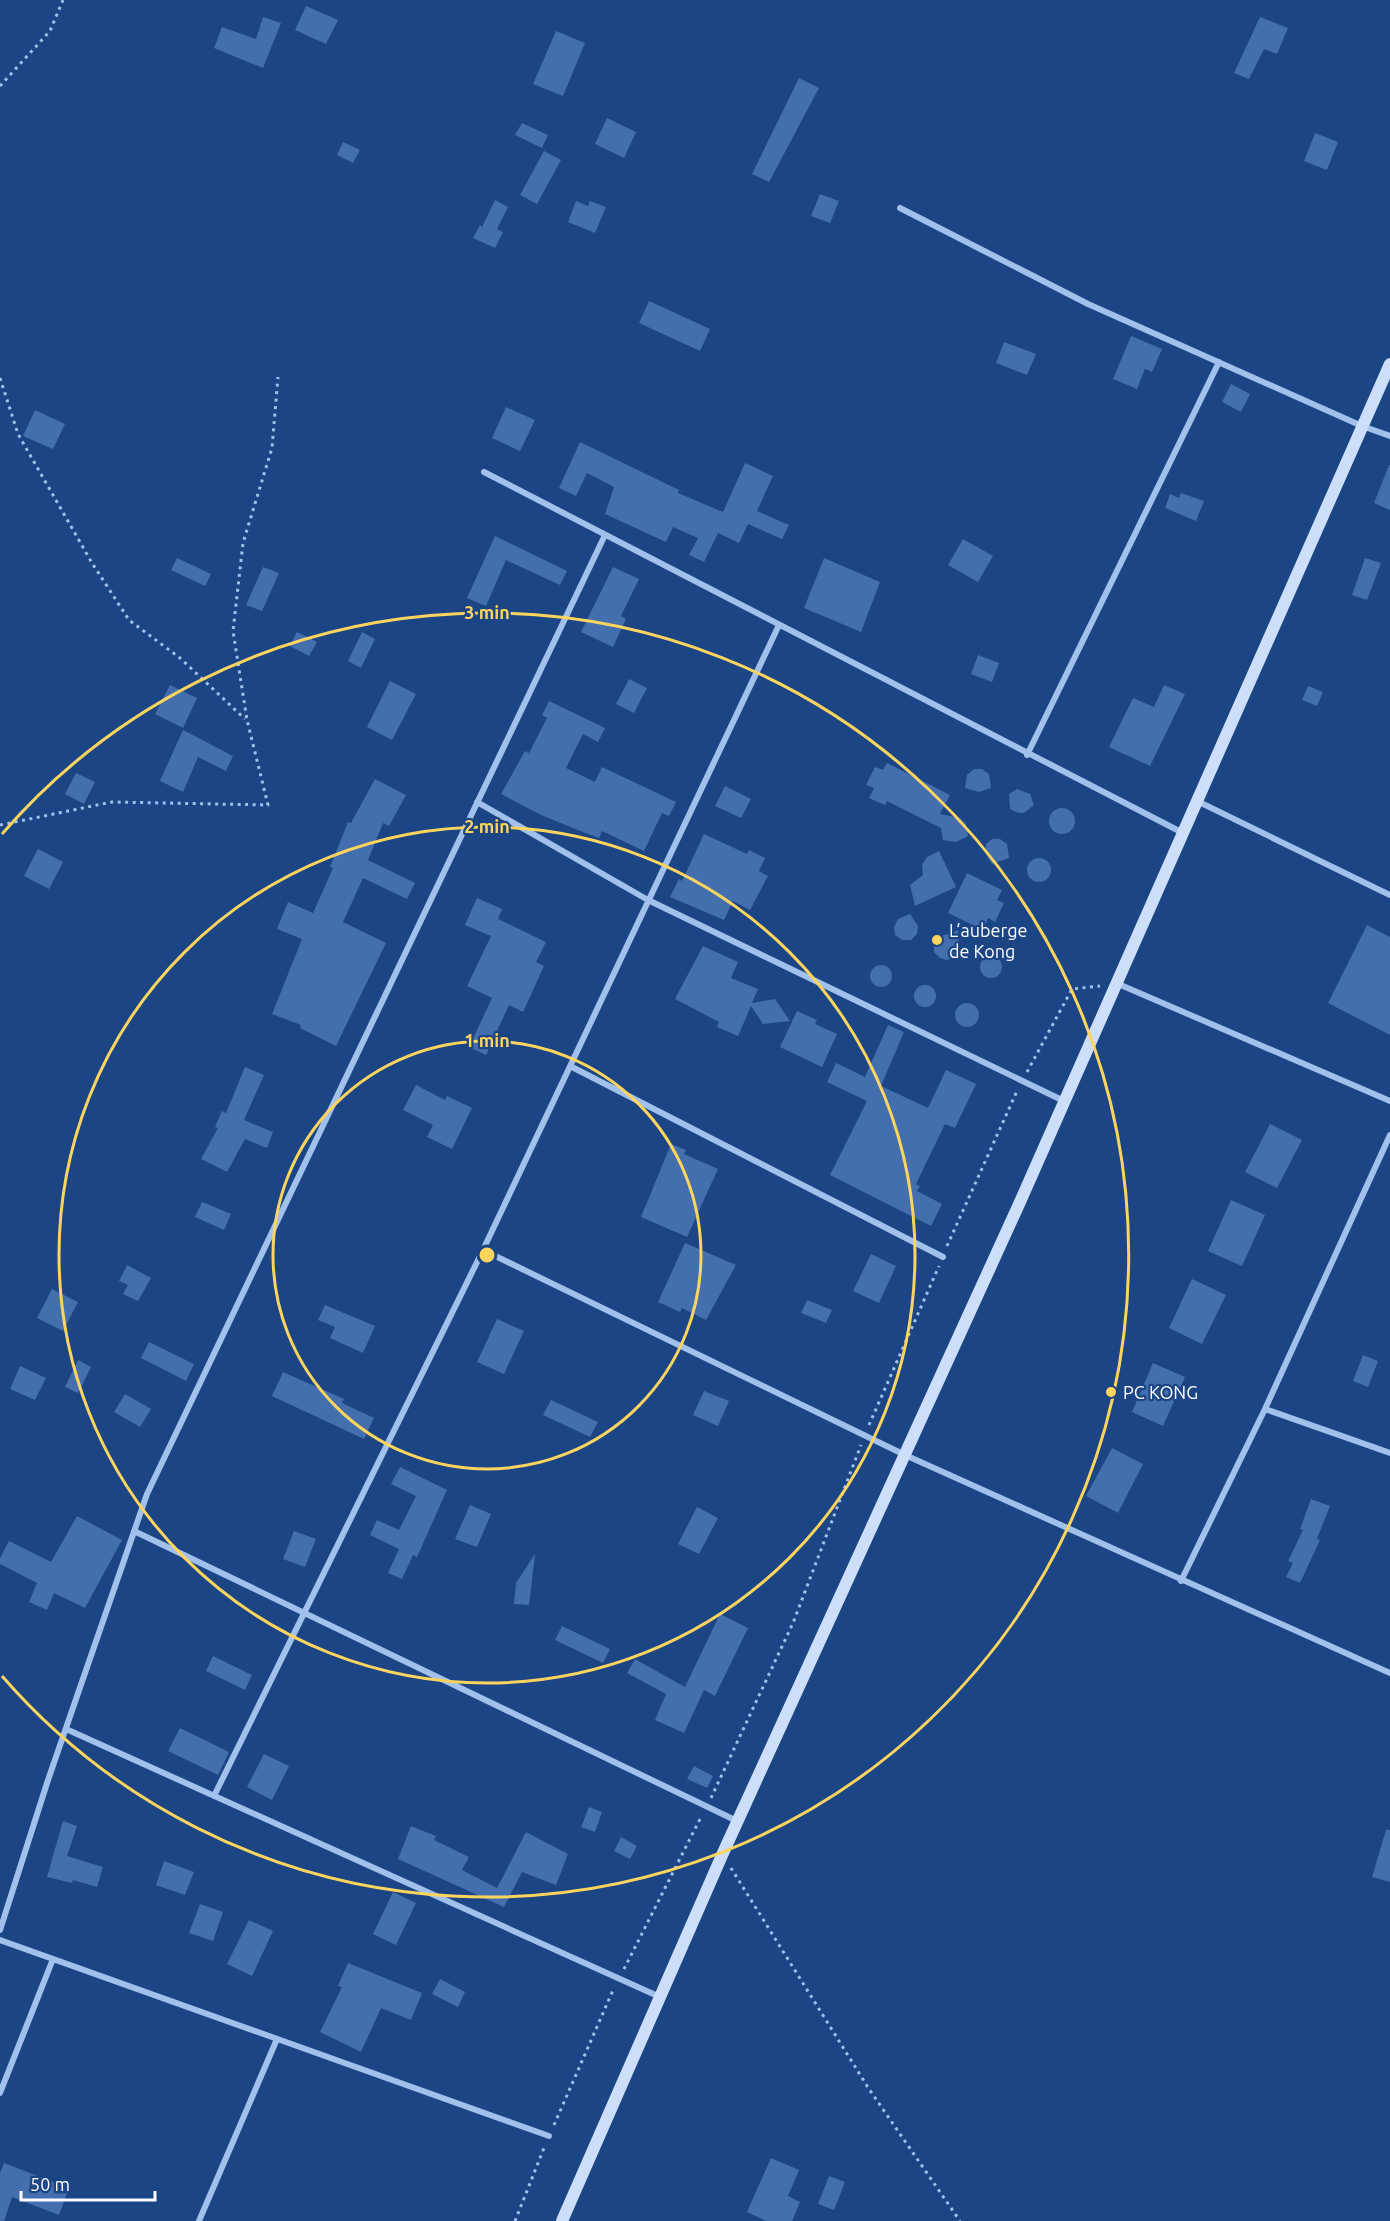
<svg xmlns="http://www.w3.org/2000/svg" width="1390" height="2221" font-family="Ubuntu,sans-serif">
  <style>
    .building { fill: #446fae }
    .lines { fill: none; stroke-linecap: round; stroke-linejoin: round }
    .path { stroke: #a1c0eb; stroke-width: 3; stroke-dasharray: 3 4.5; stroke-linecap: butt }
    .minor { stroke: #a1c0eb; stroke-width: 6 }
    .secondary { stroke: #cddef8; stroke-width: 12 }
    .ring { fill: none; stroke: #fdd55e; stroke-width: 3 }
    .poi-dot { fill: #fdd55e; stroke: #1b4585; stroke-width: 2 }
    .labels { text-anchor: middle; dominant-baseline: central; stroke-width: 4.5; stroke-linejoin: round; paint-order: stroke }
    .poi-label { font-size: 18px; fill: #fff; stroke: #1b4585; text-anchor: start }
    .centre { fill: #fdd55e; stroke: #1b4585; stroke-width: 3 }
    .ring-label { font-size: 18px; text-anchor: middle; font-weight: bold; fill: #fdd55e; stroke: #1b4585; stroke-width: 4.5; stroke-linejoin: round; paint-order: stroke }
  </style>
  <rect width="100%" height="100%" fill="#1b4585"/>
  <path class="building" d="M 306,6 L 338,20 L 326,44 L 295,30 Z
    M 263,17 L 281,23 L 263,68 L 214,48 L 222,27 L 256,39 Z
    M 1260,17 L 1288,28 L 1277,54 L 1264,49 L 1249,79 L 1234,73 Z
    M 556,31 L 585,43 L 563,96 L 533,84 Z
    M 799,78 L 819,88 L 769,182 L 752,174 Z
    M 607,118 L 636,132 L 624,158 L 595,144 Z
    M 522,123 L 548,135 L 542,148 L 515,135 Z
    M 1315,133 L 1338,142 L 1327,170 L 1304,161 Z
    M 343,142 L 360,150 L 353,163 L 337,155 Z
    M 544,151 L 561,160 L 537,204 L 520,195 Z
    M 820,194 L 839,201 L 830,223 L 811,216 Z
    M 495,200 L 508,207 L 497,229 L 503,232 L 495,248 L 473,238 L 480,225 L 482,227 Z
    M 576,201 L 588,206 L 590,201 L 606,207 L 595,233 L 568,222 Z
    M 649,301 L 710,329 L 700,351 L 639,323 Z
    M 1131,336 L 1162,349 L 1152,372 L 1145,369 L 1137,389 L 1113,379 Z
    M 1004,342 L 1036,354 L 1027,375 L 996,363 Z
    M 1231,384 L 1250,394 L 1241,412 L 1222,402 Z
    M 506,407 L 535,420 L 520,451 L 492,438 Z
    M 35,410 L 65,424 L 53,449 L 23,436 Z
    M 580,442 L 679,490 L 678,493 L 723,512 L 745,463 L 773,476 L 757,511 L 789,525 L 782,539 L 748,524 L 739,543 L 718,533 L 704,562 L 689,555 L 698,538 L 673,527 L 666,542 L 605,514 L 614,487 L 587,473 L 576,496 L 559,488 Z
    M 1389,465 L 1390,465 L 1390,510 L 1374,503 Z
    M 1181,493 L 1204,501 L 1196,521 L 1165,508 L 1170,494 L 1179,498 Z
    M 495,536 L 567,571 L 560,585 L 506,560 L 486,606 L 467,598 Z
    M 963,539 L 993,556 L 978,582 L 948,565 Z
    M 177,558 L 211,574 L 205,586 L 171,570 Z
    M 824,558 L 880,582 L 861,632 L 804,608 Z
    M 1365,558 L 1381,563 L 1367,600 L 1352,595 Z
    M 263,567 L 279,573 L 262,611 L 246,605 Z
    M 613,567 L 639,579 L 621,616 L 626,619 L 613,647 L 581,632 Z
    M 297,632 L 317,642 L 309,656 L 290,646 Z
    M 362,632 L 375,639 L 361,668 L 348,661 Z
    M 978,655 L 999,663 L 992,682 L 971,674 Z
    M 629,679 L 647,688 L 634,713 L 616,704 Z
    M 390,681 L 416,694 L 392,740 L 367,727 Z
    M 170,685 L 197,698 L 183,728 L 155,714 Z
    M 1164,685 L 1185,694 L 1150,766 L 1109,747 L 1133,698 L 1154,707 Z
    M 1308,686 L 1323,692 L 1317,706 L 1302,700 Z
    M 549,701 L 605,728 L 598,742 L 583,734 L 566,768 L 595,782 L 602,767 L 676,802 L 669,816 L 662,813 L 644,851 L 602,831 L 599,838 L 578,830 L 541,815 L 501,794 L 525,751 L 529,753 L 547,718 L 542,715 Z
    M 183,730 L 233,756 L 226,771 L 198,757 L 183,792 L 160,781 Z
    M 887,763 L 950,795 L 940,814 L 960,818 L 966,824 L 968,836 L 956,842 L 943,840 L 941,828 L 887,801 L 885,805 L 869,798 L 874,788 L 866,785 L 875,767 L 883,770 Z
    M 974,769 L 982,769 L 989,774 L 991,788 L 979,792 L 965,788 L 967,775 Z
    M 76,773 L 95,782 L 84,804 L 65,794 Z
    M 375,779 L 406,795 L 389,826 L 383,823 L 368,860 L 415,883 L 407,899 L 363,878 L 343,922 L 386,943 L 336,1046 L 300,1028 L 301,1025 L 272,1014 L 302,939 L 277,929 L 288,902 L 313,913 L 333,868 L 330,867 L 348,822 L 351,823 Z
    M 725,786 L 751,799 L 741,818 L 715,806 Z
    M 1017,789 L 1030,794 L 1034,805 L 1024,813 L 1018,813 L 1010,809 L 1009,794 Z
    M1049 821a13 13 0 1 1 26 0a13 13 0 1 1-26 0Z
    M 704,834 L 747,854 L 749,850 L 765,858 L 759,871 L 768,876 L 750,910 L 733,901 L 724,920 L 670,897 L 679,879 L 682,881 Z
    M 992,839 L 1000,839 L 1007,844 L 1009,858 L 992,864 L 985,853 L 986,844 Z
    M 38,849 L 63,862 L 49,889 L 24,876 Z
    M 939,851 L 956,887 L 915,906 L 910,885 L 923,875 L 922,865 L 927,857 Z
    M1027 870a12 12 0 1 1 24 0a12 12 0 1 1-24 0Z
    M 967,873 L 1002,890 L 997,900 L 1004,903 L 995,922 L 988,918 L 983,930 L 948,913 Z
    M 477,898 L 502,909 L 498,919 L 546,942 L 536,962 L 544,966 L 523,1012 L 509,1005 L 486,1055 L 469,1047 L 492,998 L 467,986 L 491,936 L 465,925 Z
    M 910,914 L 918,926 L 917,934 L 911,940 L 902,940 L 895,935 L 894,927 L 898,919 Z
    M 1367,925 L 1390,937 L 1390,1035 L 1328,1003 Z
    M 958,930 L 959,950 L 955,957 L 947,960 L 940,958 L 934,952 L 934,939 Z
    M 703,946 L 738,962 L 731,978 L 758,989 L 752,1003 L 775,999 L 790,1021 L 763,1024 L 751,1006 L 738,1036 L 717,1027 L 719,1022 L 675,999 Z
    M980 967a11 11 0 1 1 22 0a11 11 0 1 1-22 0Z
    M870 976a11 11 0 1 1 22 0a11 11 0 1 1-22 0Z
    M914 996a11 11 0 1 1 22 0a11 11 0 1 1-22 0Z
    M955 1015a12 12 0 1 1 24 0a12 12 0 1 1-24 0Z
    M 797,1011 L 817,1020 L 815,1024 L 837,1034 L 822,1067 L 780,1047 Z
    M 888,1025 L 904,1032 L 881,1086 L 928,1108 L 946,1070 L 976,1084 L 955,1128 L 945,1124 L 916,1184 L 920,1186 L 917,1191 L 942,1204 L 931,1226 L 830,1175 L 867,1101 L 827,1082 L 836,1063 L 865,1077 Z
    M 245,1067 L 264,1075 L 244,1120 L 273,1132 L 267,1148 L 245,1139 L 227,1172 L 201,1159 L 218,1128 L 215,1127 L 222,1111 L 226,1113 Z
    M 416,1085 L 445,1100 L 447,1096 L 472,1108 L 452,1149 L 427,1137 L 433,1125 L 403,1110 Z
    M 1270,1124 L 1302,1140 L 1277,1188 L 1245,1172 Z
    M 671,1144 L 686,1150 L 684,1154 L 718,1169 L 687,1237 L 641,1217 Z
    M 1231,1200 L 1265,1215 L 1242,1266 L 1208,1251 Z
    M 202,1202 L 231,1214 L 224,1230 L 195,1217 Z
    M 685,1243 L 736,1265 L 706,1320 L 682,1308 L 680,1312 L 658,1302 Z
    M 871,1254 L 896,1266 L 879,1303 L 853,1291 Z
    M 127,1265 L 151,1278 L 138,1301 L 123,1294 L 128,1285 L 119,1281 Z
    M 1192,1279 L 1226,1295 L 1202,1344 L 1169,1328 Z
    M 52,1289 L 78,1302 L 63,1331 L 37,1318 Z
    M 807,1300 L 832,1310 L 826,1323 L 801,1313 Z
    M 325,1305 L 375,1326 L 363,1353 L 330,1338 L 335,1327 L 318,1320 Z
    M 497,1319 L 524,1331 L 504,1374 L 477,1362 Z
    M 149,1342 L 194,1364 L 186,1381 L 141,1358 Z
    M 1363,1355 L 1378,1361 L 1368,1387 L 1353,1381 Z
    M 78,1360 L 91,1367 L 78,1393 L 65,1387 Z
    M 1153,1363 L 1185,1377 L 1163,1426 L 1132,1412 Z
    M 20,1366 L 46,1378 L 35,1400 L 10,1389 Z
    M 283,1372 L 344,1399 L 342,1403 L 374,1418 L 364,1439 L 272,1396 Z
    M 704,1391 L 729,1401 L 718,1426 L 693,1415 Z
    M 125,1394 L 151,1409 L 140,1427 L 114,1412 Z
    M 551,1400 L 598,1422 L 590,1437 L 543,1415 Z
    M 1112,1448 L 1143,1464 L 1118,1513 L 1086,1496 Z
    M 400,1467 L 447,1490 L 417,1557 L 413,1555 L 402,1579 L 388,1573 L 399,1549 L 370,1535 L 377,1520 L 399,1530 L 416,1496 L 391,1484 Z
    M 1311,1499 L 1330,1506 L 1317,1539 L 1320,1540 L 1300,1583 L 1286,1577 L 1293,1563 L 1288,1561 L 1303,1530 L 1300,1529 Z
    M 470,1505 L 491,1514 L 477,1547 L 455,1539 Z
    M 697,1507 L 718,1518 L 699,1554 L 678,1544 Z
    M 77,1516 L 122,1540 L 85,1608 L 54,1593 L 47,1610 L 29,1602 L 37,1583 L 0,1564 L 0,1558 L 9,1541 L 51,1562 Z
    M 294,1531 L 316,1539 L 305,1567 L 283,1559 Z
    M 535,1554 L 529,1605 L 514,1604 L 516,1583 Z
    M 720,1614 L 748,1628 L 715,1696 L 704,1690 L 684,1733 L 655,1720 L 666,1694 L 627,1673 L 635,1659 L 685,1687 Z
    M 562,1626 L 610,1649 L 603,1663 L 555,1640 Z
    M 213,1656 L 252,1675 L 245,1690 L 206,1671 Z
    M 180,1728 L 229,1752 L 218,1775 L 168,1751 Z
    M 264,1754 L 289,1766 L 272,1800 L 247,1787 Z
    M 694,1766 L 713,1776 L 707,1788 L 687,1779 Z
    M 589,1807 L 602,1812 L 595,1832 L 581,1827 Z
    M 63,1821 L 77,1826 L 67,1856 L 103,1867 L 97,1887 L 73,1880 L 72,1883 L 47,1877 Z
    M 411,1826 L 436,1836 L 434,1840 L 469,1857 L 462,1870 L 497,1888 L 526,1832 L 568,1854 L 556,1885 L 522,1872 L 504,1907 L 398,1859 Z
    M 1386,1830 L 1390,1830 L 1390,1882 L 1372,1877 Z
    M 621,1837 L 637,1846 L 630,1859 L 614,1851 Z
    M 164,1861 L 194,1872 L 185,1895 L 156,1885 Z
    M 393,1892 L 416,1903 L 396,1945 L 373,1934 Z
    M 200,1904 L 223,1912 L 213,1941 L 189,1933 Z
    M 249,1920 L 273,1931 L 252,1976 L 227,1964 Z
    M 348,1963 L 422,1993 L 411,2020 L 381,2008 L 361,2052 L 320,2032 L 342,1987 L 338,1986 Z
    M 440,1979 L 465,1992 L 458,2007 L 432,1994 Z
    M 771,2158 L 799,2170 L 788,2196 L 800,2202 L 792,2221 L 766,2221 L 747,2212 Z
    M 4,2163 L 69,2188 L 59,2215 L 12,2197 L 4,2221 L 0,2221 L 0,2173 Z
    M 829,2176 L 845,2182 L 834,2210 L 818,2204 Z"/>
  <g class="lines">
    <path class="path" d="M 0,86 L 50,31 L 63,0
      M 0,378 L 18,434 L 92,563 L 129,620 L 180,658 L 245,719
      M 0,825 L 112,802 L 268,805 L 247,720 L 233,631 L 243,543 L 272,448 L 278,377
      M 1027,1072 L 1072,989 L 1100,986
      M 947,1246 L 1017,1091
      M 869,1425 L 939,1266
      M 711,1798 L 793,1623 L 861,1445
      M 731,1868 L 869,2089 L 960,2221
      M 624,1969 L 701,1817
      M 554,2125 L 614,1988
      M 515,2221 L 544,2148"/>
    <path class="minor" d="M 900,208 L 1088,304 L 1362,426 L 1390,436
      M 484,472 L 1183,833
      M 1027,755 L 1219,362
      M 1197,801 L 1390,895
      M 477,802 L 648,900 L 1064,1101
      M 1116,983 L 1390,1101
      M 570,1066 L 943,1257
      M 483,1250 L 905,1455 L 1390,1673
      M 1265,1409 L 1390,1453
      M 134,1531 L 737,1821
      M 1181,1581 L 1265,1409 L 1390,1135
      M 66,1729 L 660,1997
      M 214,1796 L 483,1250 L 779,625
      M 0,1930 L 48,1780 L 147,1494 L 605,535
      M 0,1940 L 549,2136
      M 0,2093 L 53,1959
      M 199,2221 L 277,2039"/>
    <path class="secondary" d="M 562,2221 L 723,1853 L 1020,1202 L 1390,364"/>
  </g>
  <g class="ring">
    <circle cx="487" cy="1255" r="214"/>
    <circle cx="487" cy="1255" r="428"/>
    <path d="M2 834A642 642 0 1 1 2 1676"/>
  </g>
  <g class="poi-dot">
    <circle cx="937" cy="940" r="6"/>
    <circle cx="1111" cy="1392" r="6"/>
  </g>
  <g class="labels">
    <g class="poi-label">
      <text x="949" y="930">L’auberge<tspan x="949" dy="21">de Kong</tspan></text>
      <text x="1123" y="1392">PC KONG</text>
    </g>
  </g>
  <circle cx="487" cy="1255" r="9" class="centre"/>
  <g class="ring-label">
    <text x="487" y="619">3 min</text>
    <text x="487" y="833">2 min</text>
    <text x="487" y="1047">1 min</text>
  </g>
  <path d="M21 2191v9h134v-9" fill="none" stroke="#ffffff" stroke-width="3"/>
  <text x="30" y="2191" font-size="18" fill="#ffffff" stroke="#1b4585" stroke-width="4.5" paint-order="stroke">50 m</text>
</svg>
